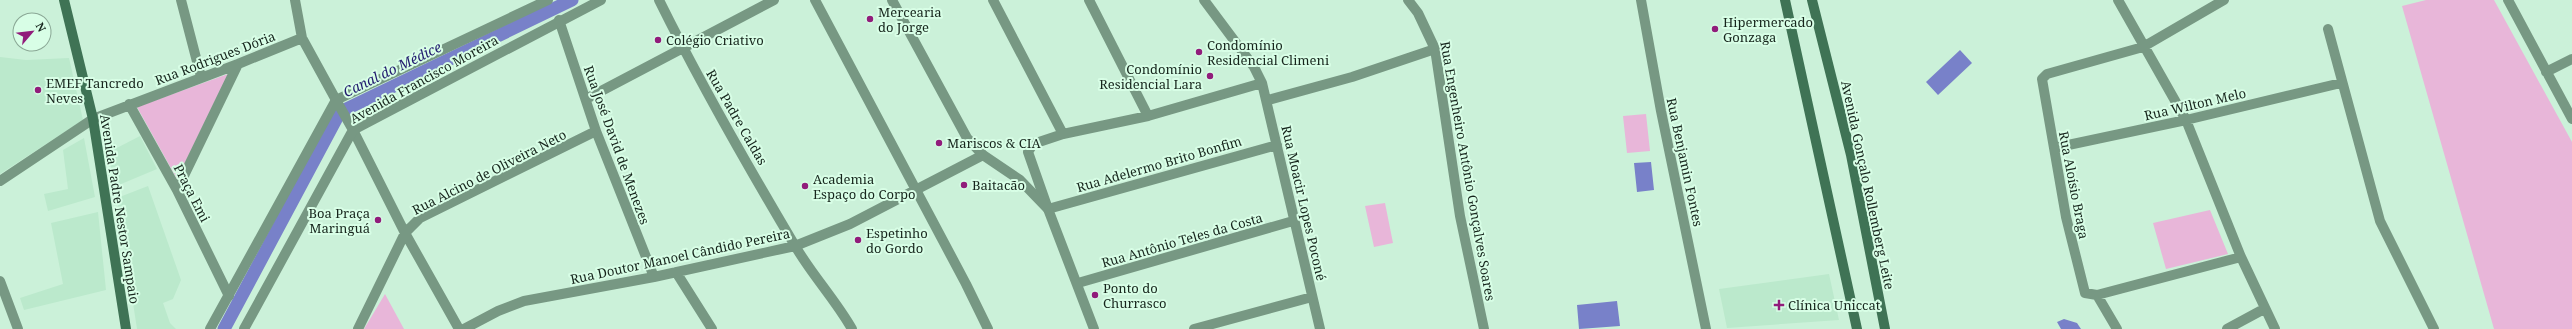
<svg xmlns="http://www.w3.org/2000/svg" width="2572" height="329" font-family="'Noto Serif',serif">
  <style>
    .built { fill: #bbe9cc }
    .green { fill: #e8b6d9 }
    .water { fill: #7881c9 }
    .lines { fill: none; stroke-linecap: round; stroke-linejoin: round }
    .canal { stroke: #7881c9; stroke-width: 13 }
    .minor { stroke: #779883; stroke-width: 10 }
    .tertiary { stroke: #779883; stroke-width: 10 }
    .secondary { stroke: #3f7355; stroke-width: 10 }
    .poi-dot { fill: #911c7b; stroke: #d8fee6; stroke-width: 1.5 }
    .labels { text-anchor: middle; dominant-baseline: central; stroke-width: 4; stroke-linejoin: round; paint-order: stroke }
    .poi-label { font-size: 13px; fill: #16251c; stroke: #d8fee6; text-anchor: start }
    .street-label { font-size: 13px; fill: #16251c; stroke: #d8fee6 }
    .water-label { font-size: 14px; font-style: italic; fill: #211a6e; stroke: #d8fee6 }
  </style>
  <rect width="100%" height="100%" fill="#cbf1d9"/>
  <path class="built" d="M 0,57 L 26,60 L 69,58 L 83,120 L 0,174 Z
    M 140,136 L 157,169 L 114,187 L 109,152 Z
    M 84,138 L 95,197 L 48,211 L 44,194 L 68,189 L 63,150 Z
    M 148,186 L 181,280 L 173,299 L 163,303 L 170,323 L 176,329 L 137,329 L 117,198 Z
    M 98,212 L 106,290 L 24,310 L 20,298 L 63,284 L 51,223 Z
    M 1829,274 L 1839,320 L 1727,328 L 1719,289 Z"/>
  <path class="green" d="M 2426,0 L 2494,0 L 2572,142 L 2572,329 L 2494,329 L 2402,6 Z
    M 228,74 L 177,179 L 137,107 Z
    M 1646,114 L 1650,151 L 1627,153 L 1623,116 Z
    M 1385,203 L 1393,243 L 1374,247 L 1365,206 Z
    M 2210,210 L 2228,254 L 2166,269 L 2153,223 Z
    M 385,294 L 404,329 L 364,329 Z"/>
  <path class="water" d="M 1960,50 L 1972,63 L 1938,95 L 1926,82 Z
    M 1651,162 L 1654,190 L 1637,192 L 1634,163 Z
    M 1617,301 L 1620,326 L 1579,329 L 1577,305 Z
    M 2064,319 L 2077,323 L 2081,329 L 2061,329 L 2057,322 Z"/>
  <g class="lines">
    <path class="canal" d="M 224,329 L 340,112 L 572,0"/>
    <path class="minor" d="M 181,0 L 201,77
      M 295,0 L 302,38 L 336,100
      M 659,0 C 700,83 747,165 794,244 C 811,274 835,299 852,329
      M 815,0 L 966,284 L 988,329
      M 993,0 L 1063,134
      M 1089,0 L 1148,116
      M 1204,0 L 1254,67 L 1262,83 L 1320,329
      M 1641,0 L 1661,111 L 1706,329
      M 2118,0 L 2186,120 L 2241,257 L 2275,329
      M 2224,0 L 2143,47 L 2047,74 L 2042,79 L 2066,217 L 2085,293 L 2097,295 L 2241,257
      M 2508,0 L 2572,119
      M 559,20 L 596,131 L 654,277
      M 2328,29 L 2380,221 L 2434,329
      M 2546,72 L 2572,59
      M 1262,83 L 1148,116 L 1063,134 L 1033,144 L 1028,152 L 1048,209 L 1277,145
      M 586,99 L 774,0
      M 1268,100 L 1352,77 L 1435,49
      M 129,104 L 177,190 L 229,296
      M 353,130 L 405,233 L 459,329
      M 2054,148 L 2186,120 L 2341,83
      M 0,181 L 93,119 L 238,64 L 302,38
      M 177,190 L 238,64
      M 676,272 L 712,329
      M 0,281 L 18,329
      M 1078,283 L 1293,221
      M 2097,295 L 2117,329
      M 358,329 L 405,233 L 420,218 L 596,131
      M 464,329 L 498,311 L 524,301 L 654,277 L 795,246 L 850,224 L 983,155
      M 1194,329 L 1312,297
      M 2227,329 L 2264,309"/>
    <path class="tertiary" d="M 892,0 L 967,138 L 983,155 L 1020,180 L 1048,209 L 1094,329
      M 1408,0 L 1418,13 L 1435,49 L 1460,216 L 1484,329
      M 336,100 L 353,130
      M 210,329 L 336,100 L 548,0
      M 244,329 L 353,130 L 601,0"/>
    <path class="secondary" d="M 64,0 L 93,119 L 126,329
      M 1785,0 L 1857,329
      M 1812,0 L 1851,155 L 1885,329"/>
  </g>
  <g class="poi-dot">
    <circle cx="870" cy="19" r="4"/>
    <circle cx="1715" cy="29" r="4"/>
    <circle cx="658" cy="40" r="4"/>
    <circle cx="1199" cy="52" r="4"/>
    <circle cx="1210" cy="76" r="4"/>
    <circle cx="38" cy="90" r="4"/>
    <circle cx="939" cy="143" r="4"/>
    <circle cx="964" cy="185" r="4"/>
    <circle cx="805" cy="186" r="4"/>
    <circle cx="378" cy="220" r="4"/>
    <circle cx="858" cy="240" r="4"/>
    <circle cx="1095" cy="295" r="4"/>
    <path d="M1777 299h4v4h4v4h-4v4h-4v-4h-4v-4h4z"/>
  </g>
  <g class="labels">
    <g class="poi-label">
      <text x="878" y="12">Mercearia<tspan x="878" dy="15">do Jorge</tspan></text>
      <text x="1723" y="22">Hipermercado<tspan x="1723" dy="15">Gonzaga</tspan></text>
      <text x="666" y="40">Colégio Criativo</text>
      <text x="1207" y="45">Condomínio<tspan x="1207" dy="15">Residencial Climeni</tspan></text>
      <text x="1202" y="69" text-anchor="end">Condomínio<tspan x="1202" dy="15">Residencial Lara</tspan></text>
      <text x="46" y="83">EMEF Tancredo<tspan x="46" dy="15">Neves</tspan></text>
      <text x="947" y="143">Mariscos &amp; CIA</text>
      <text x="813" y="179">Academia<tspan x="813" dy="15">Espaço do Corpo</tspan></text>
      <text x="972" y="185">Baitacão</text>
      <text x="370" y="213" text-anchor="end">Boa Praça<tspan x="370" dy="15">Maringuá</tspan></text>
      <text x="866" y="233">Espetinho<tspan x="866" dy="15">do Gordo</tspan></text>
      <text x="1103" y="288">Ponto do<tspan x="1103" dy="15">Churrasco</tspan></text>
      <text x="1788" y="305">Clínica Uniccat</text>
    </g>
    <g class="street-label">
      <text transform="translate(215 58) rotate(-21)">Rua Rodrigues Dória</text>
      <text transform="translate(424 79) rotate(-29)">Avenida Francisco Moreira</text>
      <text transform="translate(2195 104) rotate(-13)">Rua Wilton Melo</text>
      <text transform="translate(737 117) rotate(60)">Rua Padre Caldas</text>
      <text transform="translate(617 145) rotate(70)">Rua José David de Menezes</text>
      <text transform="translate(1685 162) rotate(78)">Rua Benjamin Fontes</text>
      <text transform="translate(1159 164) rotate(-16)">Rua Adelermo Brito Bonfim</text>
      <text transform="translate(1468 171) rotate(80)">Rua Engenheiro Antônio Gonçalves Soares</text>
      <text transform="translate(489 172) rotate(-27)">Rua Alcino de Oliveira Neto</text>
      <text transform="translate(1868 185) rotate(78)">Avenida Gonçalo Rollemberg Leite</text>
      <text transform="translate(2074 185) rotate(79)">Rua Aloísio Braga</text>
      <text transform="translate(192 193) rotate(63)">Praça Emi</text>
      <text transform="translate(1304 203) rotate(77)">Rua Moacir Lopes Poconé</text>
      <text transform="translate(120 209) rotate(81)">Avenida Padre Nestor Sampaio</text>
      <text transform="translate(1182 240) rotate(-16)">Rua Antônio Teles da Costa</text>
      <text transform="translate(680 256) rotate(-12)">Rua Doutor Manoel Cândido Pereira</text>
    </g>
    <g class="water-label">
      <text transform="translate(392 69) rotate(-26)">Canal do Médice</text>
    </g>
  </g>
  <g transform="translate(32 32) rotate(62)"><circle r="19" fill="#d8fee6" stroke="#8aa795"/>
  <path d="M0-3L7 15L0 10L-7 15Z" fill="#911c7b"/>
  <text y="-6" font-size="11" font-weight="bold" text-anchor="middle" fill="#16251c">N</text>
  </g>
</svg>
